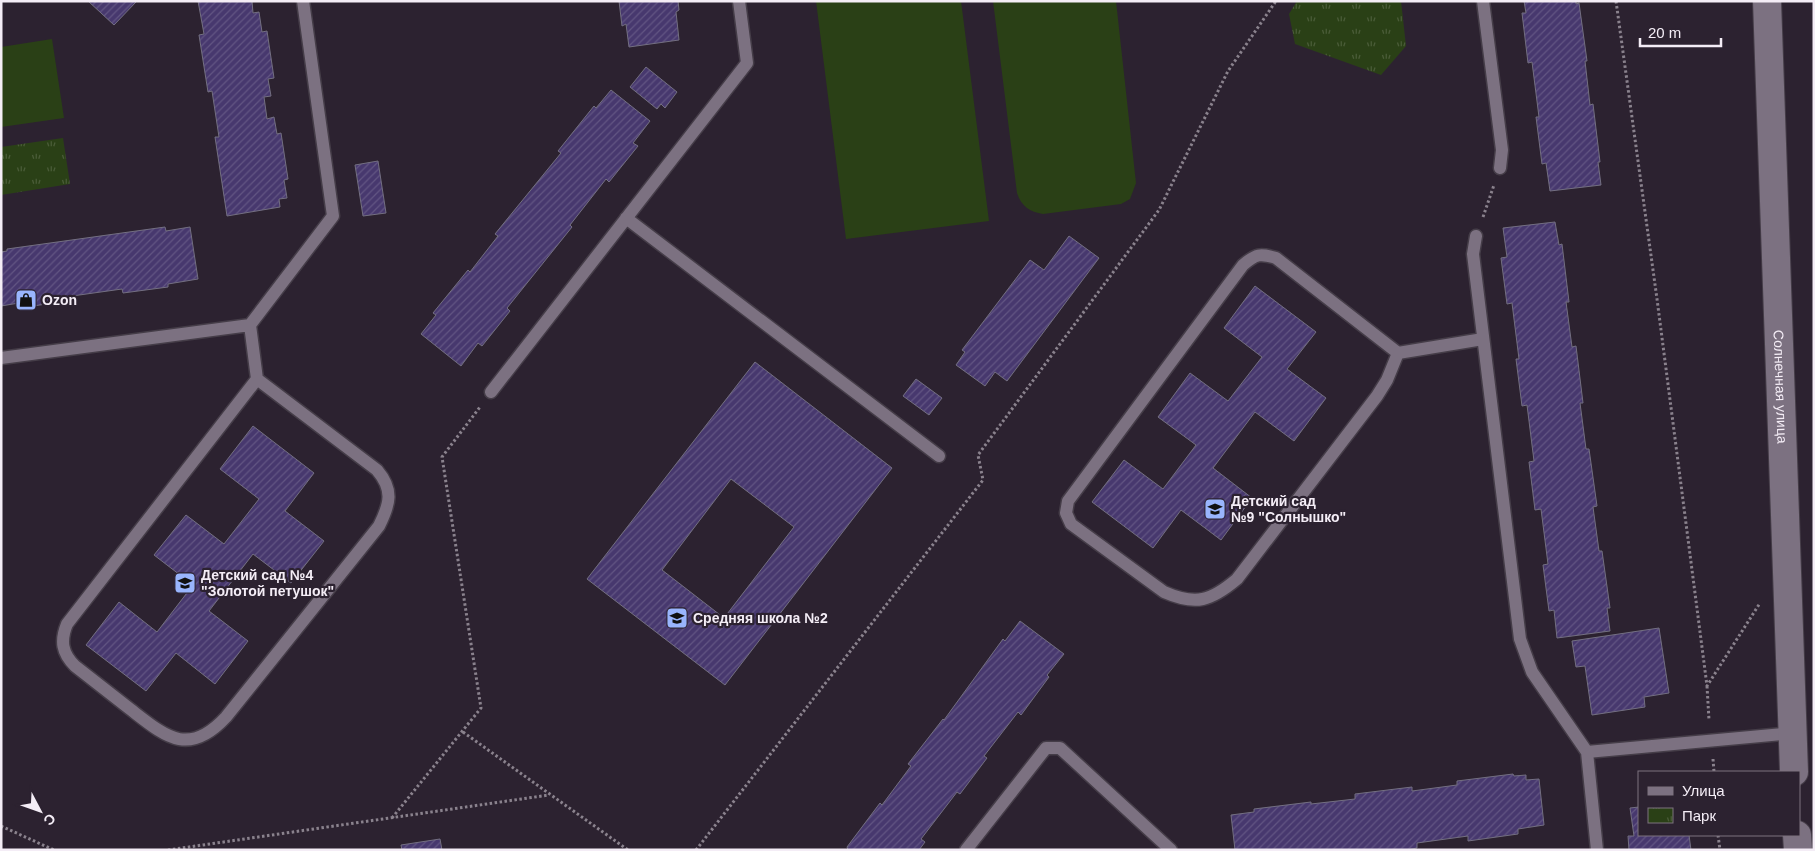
<svg xmlns="http://www.w3.org/2000/svg" width="1815" height="851" font-family="Helvetica,sans-serif">
  <style>
    .green { fill: #2a4016 }
    .park { fill: url(#park-tufts) }
    .building { fill: url(#building-hatch); stroke: #736f81; fill-rule: evenodd }
    .lines { fill: none; stroke-linecap: round; stroke-linejoin: round }
    .service-casing { stroke: #453d48; stroke-width: 15 }
    .tertiary-casing { stroke: #453d48; stroke-width: 30 }
    .path { stroke: #8a828d; stroke-width: 3; stroke-dasharray: 2.5 2.5; stroke-linecap: butt }
    .service { stroke: #7c7181; stroke-width: 12 }
    .tertiary { stroke: #7c7181; stroke-width: 28 }
    .labels { text-anchor: middle; dominant-baseline: central; stroke-width: 4.5; stroke-linejoin: round; paint-order: stroke }
    .poi-label { font-size: 14px; font-weight: bold; fill: #f4edf6; stroke: #2c2230; text-anchor: start }
    .street-label { font-size: 14px; fill: #f4edf6; stroke: #2c2230 }
  </style>
  <defs>
    <pattern id="park-tufts" width="24" height="20" patternUnits="userSpaceOnUse" patternTransform="scale(1.25)"><rect width="24" height="20" fill="#2a4016"/><path d="M3 7l-1-3M5 7V3M7 7l1-3M15 17l-1-3M17 17v-4M19 17l1-3" fill="none" stroke="#4a5c38"/></pattern>
    <pattern id="building-hatch" width="6" height="6" patternUnits="userSpaceOnUse" patternTransform="scale(1.25)"><rect width="6" height="6" fill="#47386e"/><path d="M-1 1l2-2M0 6l6-6M5 7l2-2" fill="none" stroke="#625583"/></pattern>
  </defs>
  <rect width="100%" height="100%" fill="#2c2230"/>
  <path class="green" d="M 816,1 L 961,1 L 989,221 L 846,239 Z
    M 993,1 L 1116,1 L 1135,174 L 1136,183 L 1130,199 L 1121,204 L 1043,214 C 1030,212 1021,206 1017,193 Z
    M 52,39 L 64,118 L 1,127 L 1,47 Z"/>
  <path class="park" d="M 1297,1 L 1401,1 L 1406,46 L 1381,75 L 1295,44 L 1289,14 Z
    M 63,138 L 70,184 L 1,195 L 1,147 Z"/>
  <path class="building" d="M 88,1 L 136,1 L 136,2 L 114,25 Z
    M 198,1 L 252,1 L 253,13 L 259,12 L 262,32 L 267,31 L 274,78 L 268,79 L 271,96 L 264,97 L 267,119 L 274,117 L 277,134 L 281,133 L 288,179 L 284,180 L 287,198 L 279,199 L 280,207 L 227,216 L 215,137 L 219,137 L 212,91 L 208,92 L 199,35 L 204,34 Z
    M 619,1 L 678,1 L 679,10 L 676,12 L 679,40 L 629,47 L 626,24 L 622,26 Z
    M 1524,1 L 1576,1 L 1576,4 L 1579,3 L 1587,61 L 1585,61 L 1590,105 L 1593,104 L 1600,162 L 1598,162 L 1601,185 L 1550,191 L 1546,163 L 1542,164 L 1536,117 L 1539,117 L 1532,62 L 1528,63 L 1522,13 L 1526,13 Z
    M 646,67 L 677,92 L 665,108 L 661,104 L 657,109 L 630,87 Z
    M 611,90 L 650,121 L 633,143 L 638,146 L 609,182 L 606,179 L 570,225 L 572,227 L 507,308 L 510,311 L 482,346 L 478,343 L 461,366 L 421,334 L 436,315 L 433,313 L 468,270 L 470,272 L 498,236 L 495,234 L 561,153 L 558,151 L 594,106 L 596,108 Z
    M 378,161 L 386,213 L 363,216 L 355,165 Z
    M 1555,222 L 1559,245 L 1562,244 L 1569,302 L 1566,302 L 1572,347 L 1576,346 L 1583,403 L 1580,403 L 1586,449 L 1589,449 L 1597,506 L 1593,507 L 1599,551 L 1602,551 L 1610,608 L 1607,608 L 1610,631 L 1557,638 L 1554,610 L 1549,611 L 1543,565 L 1548,564 L 1541,509 L 1535,510 L 1529,462 L 1534,461 L 1527,405 L 1522,406 L 1516,359 L 1519,359 L 1512,303 L 1507,304 L 1501,258 L 1507,257 L 1503,228 Z
    M 165,227 L 166,231 L 190,227 L 198,279 L 168,284 L 168,287 L 123,293 L 122,289 L 65,297 L 66,301 L 20,308 L 19,303 L 1,306 L 1,252 L 7,251 L 7,249 Z
    M 1069,236 L 1099,258 L 1007,381 L 995,372 L 985,386 L 956,365 L 965,352 L 962,350 L 1030,260 L 1044,270 Z
    M 1255,286 L 1316,332 L 1287,369 L 1326,398 L 1294,441 L 1255,412 L 1213,468 L 1252,498 L 1221,540 L 1181,510 L 1153,548 L 1092,502 L 1124,460 L 1163,489 L 1196,445 L 1158,417 L 1190,373 L 1228,401 L 1262,357 L 1224,328 Z
    M 755,362 L 892,468 L 725,685 L 587,579 ZM 731,479 L 794,527 L 724,618 L 662,570 Z
    M 916,379 L 942,398 L 929,415 L 903,396 Z
    M 253,426 L 314,473 L 285,511 L 324,541 L 291,583 L 253,554 L 209,611 L 248,641 L 215,684 L 176,653 L 146,691 L 86,645 L 119,602 L 157,632 L 193,585 L 154,555 L 186,515 L 224,544 L 259,499 L 220,469 Z
    M 1020,621 L 1064,654 L 1047,675 L 1049,677 L 1021,715 L 1018,712 L 984,756 L 987,758 L 960,794 L 957,792 L 921,839 L 925,842 L 919,850 L 848,850 L 847,847 L 880,803 L 882,805 L 911,766 L 908,764 L 943,719 L 944,720 L 1003,639 L 1005,641 Z
    M 1659,628 L 1669,693 L 1644,697 L 1645,707 L 1592,715 L 1585,666 L 1576,667 L 1572,641 Z
    M 1513,774 L 1514,776 L 1526,775 L 1526,780 L 1539,779 L 1544,825 L 1518,829 L 1518,834 L 1468,841 L 1468,836 L 1417,843 L 1417,848 L 1406,850 L 1235,850 L 1231,815 L 1254,812 L 1254,809 L 1311,802 L 1311,804 L 1355,799 L 1355,794 L 1412,787 L 1412,791 L 1457,785 L 1457,781 Z
    M 1639,807 L 1639,835 L 1689,835 L 1691,850 L 1629,850 L 1628,836 L 1634,836 L 1630,808 Z
    M 440,839 L 442,850 L 402,850 L 401,845 Z"/>
  <g class="lines">
    <g class="service-casing">
      <path id="service" d="M 1483,1 L 1502,150 L 1500,168
        M 626,218 L 939,456
        M 1476,236 L 1473,254 L 1520,639 L 1532,672 L 1587,752
        M 250,325 L 257,379 L 377,470 C 394,490 390,504 379,526 L 226,717 C 188,758 165,736 130,709 C 112,695 93,680 75,666 C 62,653 60,641 67,624 L 257,379
        M 1398,353 L 1387,380 L 1377,396 L 1237,579 C 1211,601 1196,606 1164,592 L 1071,524 L 1066,513 L 1068,501 L 1243,265 C 1256,254 1260,253 1276,258 L 1398,353 L 1483,339
        M 1,358 L 250,325 L 333,216 L 303,1
        M 491,392 L 747,63 L 739,1
        M 966,850 L 1046,748 L 1060,748 L 1171,850
        M 1597,850 L 1587,752 L 1793,733"/>
    </g>
    <g class="tertiary-casing">
      <g id="tertiary">
        <path id="s1" d="M 1767,1 L 1794,772"/>
        <path d="M 1797,835 L 1798,850"/>
      </g>
    </g>
    <path class="path" d="M 1616,1 L 1657,299 L 1707,686 L 1760,603
      M 1483,217 L 1494,185
      M 1707,686 L 1709,720
      M 463,732 L 628,850
      M 1713,759 L 1714,772
      M 392,818 L 481,708 L 442,457 L 480,407
      M 1,826 L 54,850
      M 1718,835 L 1720,850
      M 168,850 L 549,795
      M 696,850 L 983,480 L 978,455 L 1159,210 L 1228,71 L 1276,1"/>
    <use href="#service" class="service"/>
    <use href="#tertiary" class="tertiary"/>
  </g>
  <defs>
    <g id="shop-square" transform="scale(1.125)"><rect x="-9" y="-9" width="18" height="18" rx="4" fill="#99b5fd" stroke="#2c2230"/><path d="M-5-2.5h2.3a2.7 3.5 0 0 1 5.4 0H5L5.5 6h-11ZM-1.5-2.5h3a1.5 2.3 0 0 0-3 0Z" fill="#111"/></g>
    <g id="school-square" transform="scale(1.125)"><rect x="-9" y="-9" width="18" height="18" rx="4" fill="#99b5fd" stroke="#2c2230"/><path d="M0-5L7-2L0 1L-7-2ZM-4 1L0 2.5L4 1V4Q0 6-4 4Z" fill="#111"/></g>
  </defs>
  <g fill-rule="evenodd">
    <use href="#shop-square" x="26" y="300"/>
    <use href="#school-square" x="1215" y="509"/>
    <use href="#school-square" x="185" y="583"/>
    <use href="#school-square" x="677" y="618"/>
  </g>
  <g class="labels">
    <g class="poi-label">
      <text x="42" y="300">Ozon</text>
      <text x="1231" y="501">Детский сад<tspan x="1231" dy="16">№9 "Солнышко"</tspan></text>
      <text x="201" y="575">Детский сад №4<tspan x="201" dy="16">"Золотой петушок"</tspan></text>
      <text x="693" y="618">Средняя школа №2</text>
    </g>
    <g class="street-label">
      <text stroke="none"><textPath href="#s1" startOffset="386">Солнечная улица</textPath></text>
    </g>
  </g>
  <rect width="1815" height="851" fill="none" stroke="#f4edf6" stroke-width="5"/>
  <rect x="1638" y="771" width="162" height="65" fill="#2c2230" stroke="#7c737f"/>
  <rect x="1648" y="787" width="25" height="8" fill="#7c7181" stroke="#7c737f"/>
  <text x="1682" y="796" font-size="15" fill="#f4edf6">Улица</text>
  <rect x="1648" y="808" width="25" height="15" fill="url(#park-tufts)" stroke="#7c737f"/>
  <text x="1682" y="821" font-size="15" fill="#f4edf6">Парк</text>
  <g transform="translate(40 811) rotate(131)" stroke="#2c2230" stroke-width="4" paint-order="stroke">
  <path d="M0-4L9 19L0 12L-9 19Z" fill="#f4edf6"/>
  <text y="-8" font-size="14" font-weight="bold" text-anchor="middle" fill="#f4edf6">С</text>
  </g>
  <path d="M1640 38v8h81v-8" fill="none" stroke="#f4edf6" stroke-width="2.5"/>
  <text x="1648" y="38" font-size="15" fill="#f4edf6" stroke="#2c2230" stroke-width="4" paint-order="stroke">20 m</text>
</svg>
